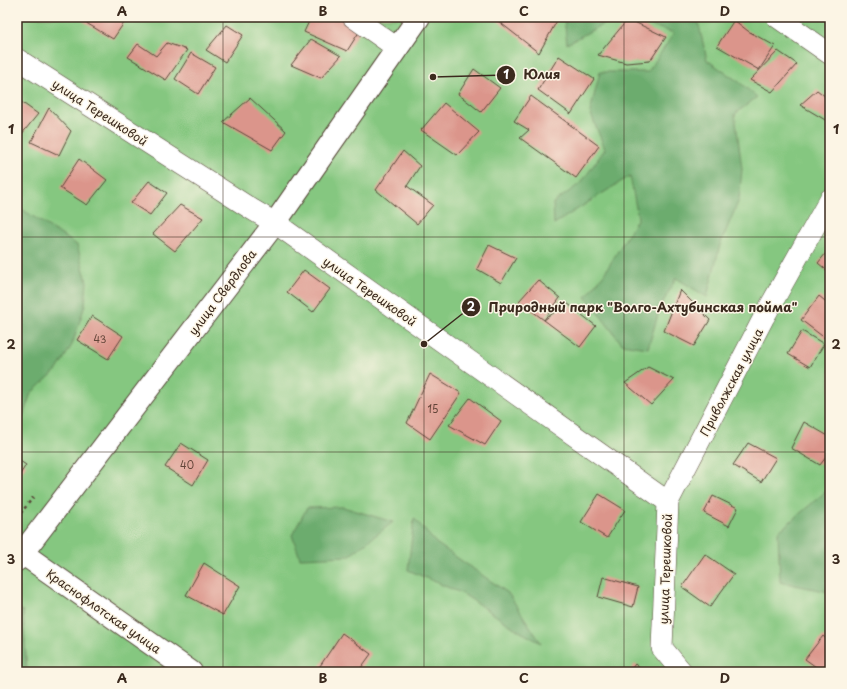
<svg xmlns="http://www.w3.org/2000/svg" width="847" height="689" font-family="'Playpen Sans',sans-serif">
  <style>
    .green { fill: #85c780; stroke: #60784f }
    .forest { fill: #6cac6e; stroke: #546b46 }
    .building { fill: #db958b }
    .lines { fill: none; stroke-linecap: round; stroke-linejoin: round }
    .street-casing { stroke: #564637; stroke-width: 22 }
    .secondary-casing { stroke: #564637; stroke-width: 24 }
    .path { stroke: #564637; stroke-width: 2.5; stroke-dasharray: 3 3; stroke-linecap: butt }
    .street { stroke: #fff; stroke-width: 21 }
    .secondary { stroke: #fff; stroke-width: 22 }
    .grid { fill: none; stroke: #3b2a1e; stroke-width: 1; stroke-opacity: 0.55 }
    .labels { text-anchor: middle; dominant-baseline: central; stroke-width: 3; stroke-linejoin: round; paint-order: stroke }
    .number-label { font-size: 10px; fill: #634539 }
    .street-label { font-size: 12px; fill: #3b2a1e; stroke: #fcf5e5 }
    .leader { fill: none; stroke: #3b2a1e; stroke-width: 1.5 }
    .callout-dot { fill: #3b2a1e; stroke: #fcf5e5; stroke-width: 1.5 }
    .mark-label { font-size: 12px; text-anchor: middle; font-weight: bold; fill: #fff }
    .callout-label { font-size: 13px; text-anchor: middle; font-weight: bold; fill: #3b2a1e; stroke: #fcf5e5; stroke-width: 3; stroke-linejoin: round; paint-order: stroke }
    .neatline { fill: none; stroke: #3b2a1e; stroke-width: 1.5 }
    .grid-label { font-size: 13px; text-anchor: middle; font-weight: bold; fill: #3b2a1e }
  </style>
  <rect width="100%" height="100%" fill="#fcf5e5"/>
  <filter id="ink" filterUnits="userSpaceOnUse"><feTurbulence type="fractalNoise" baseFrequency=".025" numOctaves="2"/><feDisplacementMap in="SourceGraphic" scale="8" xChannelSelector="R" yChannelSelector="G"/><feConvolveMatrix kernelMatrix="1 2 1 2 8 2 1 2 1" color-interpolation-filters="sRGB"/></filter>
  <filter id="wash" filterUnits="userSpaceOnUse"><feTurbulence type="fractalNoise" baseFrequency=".012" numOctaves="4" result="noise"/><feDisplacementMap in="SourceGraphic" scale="16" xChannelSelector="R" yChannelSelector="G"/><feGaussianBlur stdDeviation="0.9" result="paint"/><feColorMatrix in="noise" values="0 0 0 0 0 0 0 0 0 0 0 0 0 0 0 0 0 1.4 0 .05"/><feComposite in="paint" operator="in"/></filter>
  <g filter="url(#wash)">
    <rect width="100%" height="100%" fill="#f1e2c4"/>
    <path class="green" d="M 17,17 L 830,17 L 830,672 L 17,672 Z"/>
    <path class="forest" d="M 564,17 L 616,17 L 567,44 Z
      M 624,17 L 697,17 L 707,60 L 739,82 L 757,97 L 735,114 L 742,169 L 739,200 L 720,245 L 707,297 L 676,278 L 660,308 L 648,348 L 622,344 L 586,297 L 604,274 L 638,218 L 630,176 L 554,224 L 553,203 L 581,183 L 605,149 L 590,112 L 600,72 L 648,72 L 674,33 Z
      M 17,206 L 77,245 L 87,282 L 85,305 L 72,345 L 57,370 L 31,393 L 18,430 Z
      M 830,488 L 830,591 L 829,592 L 780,582 L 778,532 Z
      M 343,507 L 393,522 L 349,556 L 300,558 L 292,535 L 307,508 Z
      M 414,518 L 436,543 L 508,593 L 541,643 L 519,631 L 463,594 L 408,570 Z
      M 17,609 L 23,611 L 27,672 L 17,672 Z"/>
    <g id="blocks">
      <path class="building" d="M 86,17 L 128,17 L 113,39 L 83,21 Z
        M 311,17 L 344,17 L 361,29 L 347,51 L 304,32 Z
        M 493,17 L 559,17 L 539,53 Z
        M 628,19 L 666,37 L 650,61 L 626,63 L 598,55 Z
        M 734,20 L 748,31 L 775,46 L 759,70 L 717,46 Z
        M 227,25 L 243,35 L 225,62 L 206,50 Z
        M 311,39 L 341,56 L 321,78 L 291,65 Z
        M 167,43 L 187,50 L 166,80 L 128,57 L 138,44 L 156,56 Z
        M 778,51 L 797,64 L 772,92 L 750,80 Z
        M 191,53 L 215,67 L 198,94 L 175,79 Z
        M 559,56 L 594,79 L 571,114 L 538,90 Z
        M 474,69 L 500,88 L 481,112 L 458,94 Z
        M 817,90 L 830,100 L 830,114 L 827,121 L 800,105 Z
        M 531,96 L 599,146 L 576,178 L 520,138 L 529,130 L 514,121 Z
        M 250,98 L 286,131 L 272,150 L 223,122 Z
        M 17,99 L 38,114 L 17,140 Z
        M 444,103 L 479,132 L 457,155 L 421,130 Z
        M 49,108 L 71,131 L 59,155 L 31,142 Z
        M 403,151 L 420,166 L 407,186 L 433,205 L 417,224 L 376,190 Z
        M 79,159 L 107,180 L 87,205 L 60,188 Z
        M 149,181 L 167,193 L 150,215 L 131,203 Z
        M 180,205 L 203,218 L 175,251 L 153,234 Z
        M 489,245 L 516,258 L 501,283 L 477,269 Z
        M 830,248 L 830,273 L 818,263 Z
        M 304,270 L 330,289 L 313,312 L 287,292 Z
        M 538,280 L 560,298 L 544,320 L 519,301 Z
        M 680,290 L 710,320 L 694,346 L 664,331 Z
        M 819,296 L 830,305 L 830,334 L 826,339 L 801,320 Z
        M 567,303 L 596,326 L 580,347 L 544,320 Z
        M 92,316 L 123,336 L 108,359 L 77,340 Z
        M 802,331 L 824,344 L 810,367 L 788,354 Z
        M 648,367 L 674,380 L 651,405 L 625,383 Z
        M 430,374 L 461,393 L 430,439 L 407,423 Z
        M 470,398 L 501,421 L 485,445 L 449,425 Z
        M 804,422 L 830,437 L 830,452 L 820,465 L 791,448 Z
        M 181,443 L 208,460 L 193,485 L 165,467 Z
        M 748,443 L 776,458 L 761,482 L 733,465 Z
        M 17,459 L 26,465 L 17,479 Z
        M 599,494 L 625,510 L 607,538 L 581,522 Z
        M 713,496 L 738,508 L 729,526 L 704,513 Z
        M 705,554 L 734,574 L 710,607 L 682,587 Z
        M 204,563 L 240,586 L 223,615 L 186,595 Z
        M 603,577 L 638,587 L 633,607 L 598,597 Z
        M 342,633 L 371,654 L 358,672 L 316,672 Z
        M 823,636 L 830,642 L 830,672 L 823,672 L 805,659 Z
        M 635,664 L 644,672 L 629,672 Z"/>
    </g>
  </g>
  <g filter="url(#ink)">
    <use href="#blocks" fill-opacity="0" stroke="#564637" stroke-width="1"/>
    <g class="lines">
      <g class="street-casing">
        <path id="street" d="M 353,17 L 397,48
          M 777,17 L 830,54
          M 17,59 L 253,210 L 275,223 L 668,502 L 662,648 L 682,672
          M 668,502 L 764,317 L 830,199"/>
      </g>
      <g class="secondary-casing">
        <path id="secondary" d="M 22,553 L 191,672
          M 17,560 L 275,223 L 419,17"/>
      </g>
      <path class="path" d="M 17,518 L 35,495"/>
      <use href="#street" class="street"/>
      <use href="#secondary" class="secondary"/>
    </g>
  </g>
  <path class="grid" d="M 223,17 L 223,672M 424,17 L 424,672M 624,17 L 624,672M 17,237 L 830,237M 17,452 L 830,452"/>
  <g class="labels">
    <g class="number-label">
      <text x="100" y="338">43</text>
      <text x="433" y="408">15</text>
      <text x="187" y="464">40</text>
    </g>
    <g class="street-label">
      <text transform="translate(100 112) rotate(33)">улица Терешковой</text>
      <text transform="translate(370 291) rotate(35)">улица Терешковой</text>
      <text transform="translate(222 292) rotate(-53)">улица Свердлова</text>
      <text transform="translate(731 382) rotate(-62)">Приволжская улица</text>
      <text transform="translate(665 569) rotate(-88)">улица Терешковой</text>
      <text transform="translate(104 611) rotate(35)">Краснофлотская улица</text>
    </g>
  </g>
  <path class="leader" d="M433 77L506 75M424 344L471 307"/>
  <g class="callout-dot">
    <circle cx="433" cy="77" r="4"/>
    <circle cx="424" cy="344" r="4"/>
    <circle cx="506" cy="75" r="10"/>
    <circle cx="471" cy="307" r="10"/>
  </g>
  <g class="mark-label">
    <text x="506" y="79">1</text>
    <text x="471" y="311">2</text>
  </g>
  <g class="callout-label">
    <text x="542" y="79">Юлия</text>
    <text x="643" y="312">Природный парк "Волго-Ахтубинская пойма"</text>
  </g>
  <rect width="847" height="689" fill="none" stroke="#fcf5e5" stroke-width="44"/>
  <rect x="22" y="22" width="803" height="645" class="neatline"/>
  <g class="grid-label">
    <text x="122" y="16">A</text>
    <text x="323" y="16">B</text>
    <text x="524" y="16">C</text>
    <text x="725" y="16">D</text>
    <text x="11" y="134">1</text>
    <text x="836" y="134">1</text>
    <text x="11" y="349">2</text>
    <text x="836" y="349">2</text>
    <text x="11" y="564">3</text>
    <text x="836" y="564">3</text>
    <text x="122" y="683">A</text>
    <text x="323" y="683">B</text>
    <text x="524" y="683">C</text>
    <text x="725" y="683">D</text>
  </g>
</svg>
